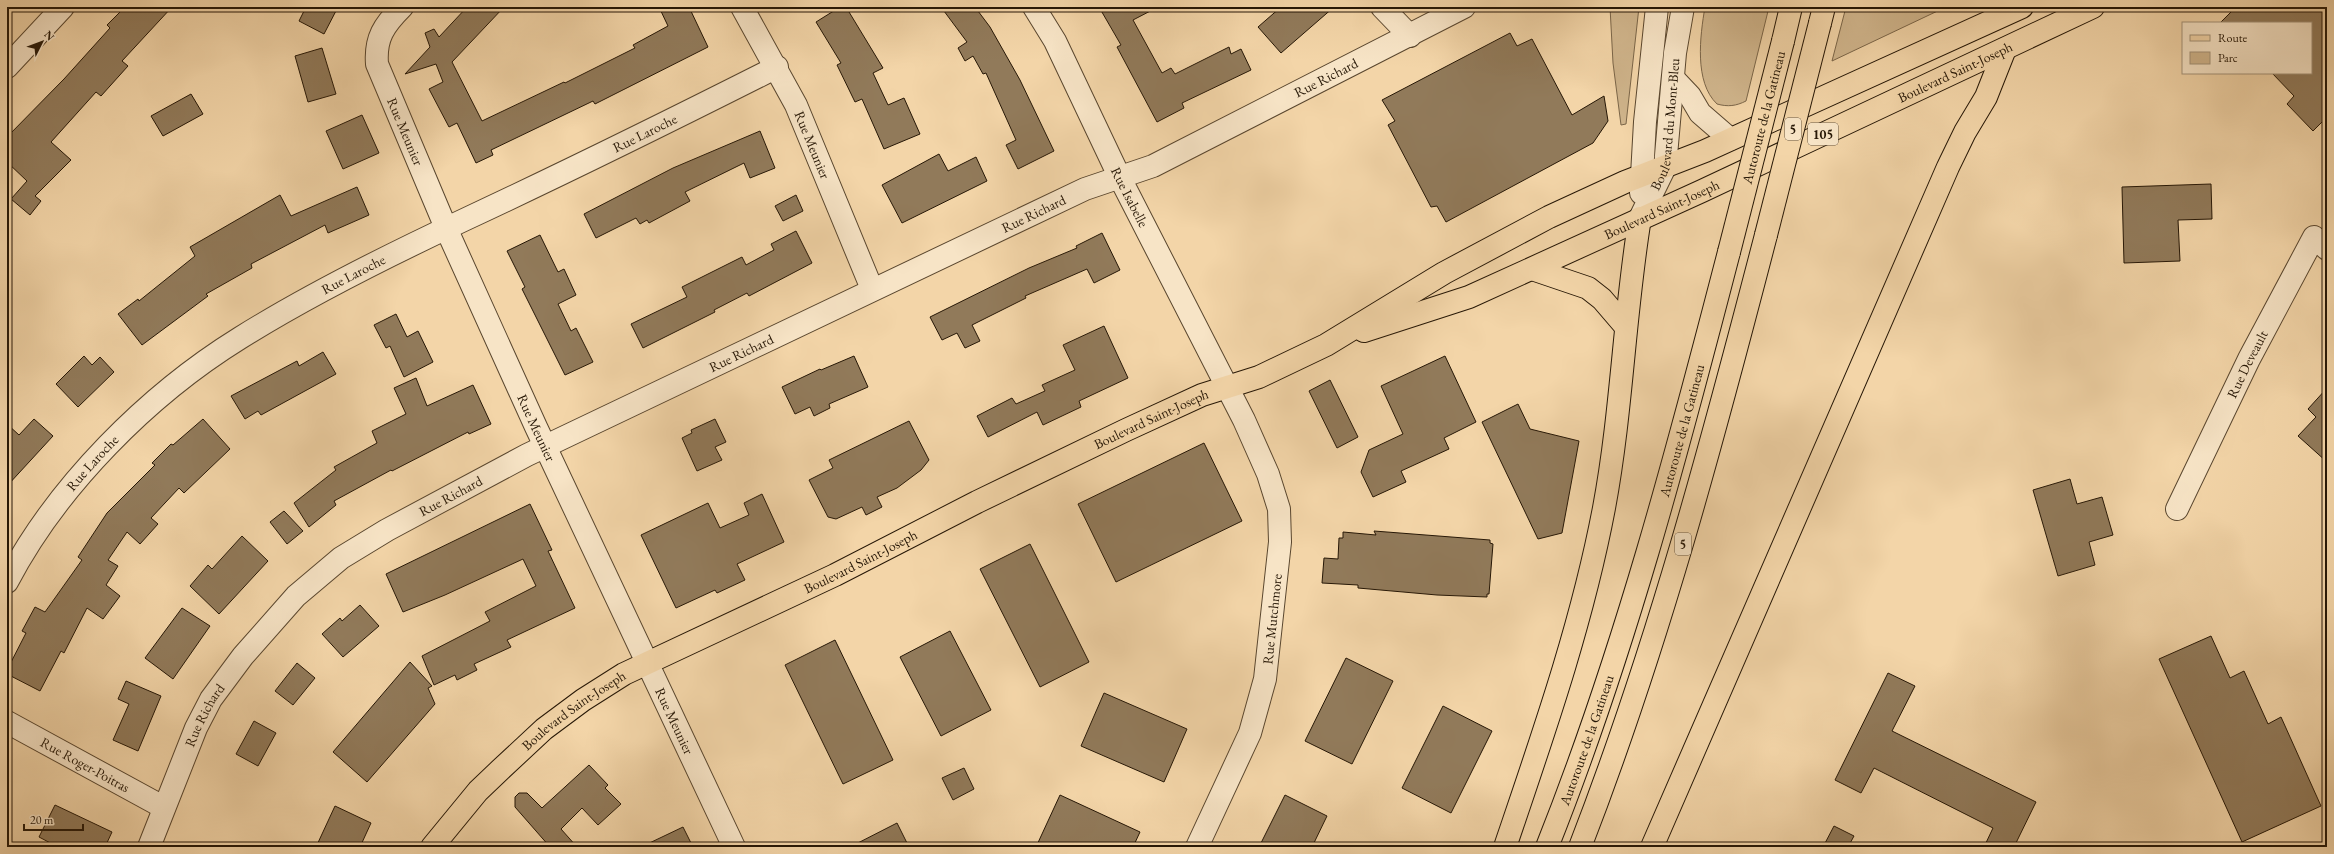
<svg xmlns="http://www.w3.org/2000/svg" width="2334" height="854" font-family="'EB Garamond',serif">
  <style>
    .green { fill: #d0b58c; stroke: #7b6649 }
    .building { fill: #917a5a; stroke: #261706 }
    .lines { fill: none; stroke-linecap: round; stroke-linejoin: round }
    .minor-casing { stroke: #59462e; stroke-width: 24 }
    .major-casing { stroke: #261706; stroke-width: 24 }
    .highway-casing { stroke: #261706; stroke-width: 24 }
    .minor { stroke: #f7e4c6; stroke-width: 22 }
    .major { stroke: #f3d5a8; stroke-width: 22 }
    .highway { stroke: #f3d5a8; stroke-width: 22 }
    .highway-bridge-casing { stroke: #261706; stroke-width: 24; stroke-linecap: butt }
    .highway-bridge { stroke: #f3d5a8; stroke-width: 22 }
    .labels { text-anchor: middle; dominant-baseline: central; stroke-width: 3; stroke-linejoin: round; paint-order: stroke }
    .shield { fill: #f7e4c6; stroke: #655440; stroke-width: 1 }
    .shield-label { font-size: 13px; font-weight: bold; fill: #261706 }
    .street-label { font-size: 14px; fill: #261706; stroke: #f7e4c6 }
  </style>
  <rect width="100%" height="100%" fill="#f3d5a8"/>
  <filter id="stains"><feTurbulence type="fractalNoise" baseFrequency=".005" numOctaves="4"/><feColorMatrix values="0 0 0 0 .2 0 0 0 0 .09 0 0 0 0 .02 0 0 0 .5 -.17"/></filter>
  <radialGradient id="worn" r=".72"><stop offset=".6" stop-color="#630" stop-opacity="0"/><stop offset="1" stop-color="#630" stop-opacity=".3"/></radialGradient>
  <path class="green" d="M 1610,7 L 1639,7 L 1626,124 L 1621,125 L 1613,63 Z
    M 1705,7 L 1769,7 L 1746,101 C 1736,106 1728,107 1717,104 C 1694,82 1700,36 1705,7 Z
    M 1846,7 L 1946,7 L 1832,61 Z"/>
  <path class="building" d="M 125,7 L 172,7 L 122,61 L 128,66 L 101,96 L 96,92 L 51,142 L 71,160 L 35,196 L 41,201 L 30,215 L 11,199 L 27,181 L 7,162 L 7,137 L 64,79 L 110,28 L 107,25 Z
    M 306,7 L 338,7 L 324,34 L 299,21 Z
    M 467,7 L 504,7 L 452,62 L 482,121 L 564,82 L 565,83 L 635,48 L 633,45 L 668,26 L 659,7 L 689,7 L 708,47 L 595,104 L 593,101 L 491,150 L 493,155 L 476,163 L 457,123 L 449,127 L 429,89 L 443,82 L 436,64 L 405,74 L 430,47 L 425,33 L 434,29 L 439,37 Z
    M 840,7 L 846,7 L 883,68 L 873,73 L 888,105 L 904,98 L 920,134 L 884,149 L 862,99 L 855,102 L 837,65 L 841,63 L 816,22 Z
    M 941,7 L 975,7 L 990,27 L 1020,80 L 1054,151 L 1018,169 L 1006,145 L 1016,140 L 986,73 L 983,74 L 973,56 L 965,61 L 958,48 L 967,42 Z
    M 1099,7 L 1158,7 L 1133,20 L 1162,73 L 1171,68 L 1175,74 L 1229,47 L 1231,54 L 1241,49 L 1251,70 L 1182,103 L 1184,108 L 1157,122 L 1117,47 L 1121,45 Z
    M 1281,7 L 1334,7 L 1281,53 L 1258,27 Z
    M 2236,7 L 2327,7 L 2327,117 L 2313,131 L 2287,104 L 2294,96 L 2272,73 L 2311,73 L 2311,23 L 2220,23 Z
    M 1510,33 L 1517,46 L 1532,39 L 1572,115 L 1604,96 L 1608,121 L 1593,143 L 1446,222 L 1437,206 L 1431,207 L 1388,125 L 1395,121 L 1382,100 Z
    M 322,48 L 336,94 L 308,102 L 295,56 Z
    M 191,94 L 203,114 L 163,136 L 151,116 Z
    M 362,115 L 379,153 L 343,169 L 326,131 Z
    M 760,131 L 775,168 L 750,178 L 744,163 L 685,192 L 690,201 L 649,223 L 647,220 L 640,224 L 636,218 L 596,238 L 584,214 L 673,168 Z
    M 939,154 L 948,171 L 976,157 L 987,181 L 902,223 L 882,185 Z
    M 2211,184 L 2212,219 L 2178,220 L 2180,261 L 2124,263 L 2122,187 Z
    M 357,187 L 369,215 L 328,233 L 325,225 L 251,264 L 252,268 L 206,294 L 208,296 L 142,345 L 118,314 L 138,299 L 139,301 L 195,256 L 190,247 L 280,195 L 291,216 Z
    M 796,195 L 803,211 L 783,221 L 775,206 Z
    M 796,231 L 812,263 L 749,296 L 747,293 L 714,310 L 715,312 L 643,348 L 631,324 L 687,297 L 682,287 L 742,257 L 746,265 L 774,250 L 771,244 Z
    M 1102,233 L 1120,270 L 1094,283 L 1087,269 L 1025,296 L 1026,298 L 972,325 L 980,341 L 965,348 L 957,333 L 942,340 L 930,317 L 1029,268 L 1077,248 L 1076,246 Z
    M 540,235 L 558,272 L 564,269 L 576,295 L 558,304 L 571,331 L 576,328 L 593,362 L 565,375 L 522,289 L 525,287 L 507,251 Z
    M 396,314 L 407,337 L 418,331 L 433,362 L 404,377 L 390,346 L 386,348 L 374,325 Z
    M 1104,326 L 1128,378 L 1079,401 L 1081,407 L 1043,425 L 1037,412 L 988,437 L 977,416 L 1012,398 L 1016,404 L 1045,391 L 1042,385 L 1075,370 L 1063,345 Z
    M 323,352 L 336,374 L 261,415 L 258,411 L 245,419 L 231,396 L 297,361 L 299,366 Z
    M 84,356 L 92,365 L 100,357 L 114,372 L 78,407 L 56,384 Z
    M 854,356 L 868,387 L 829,404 L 830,408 L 814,416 L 810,407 L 795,414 L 782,387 L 820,369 L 821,370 Z
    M 1445,356 L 1476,422 L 1444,438 L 1449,449 L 1401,471 L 1406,482 L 1373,497 L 1361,472 L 1369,450 L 1403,434 L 1381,386 Z
    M 416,378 L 427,406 L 473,385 L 491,424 L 469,434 L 468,432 L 392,471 L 391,470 L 334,501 L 336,505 L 309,527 L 294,503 L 336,470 L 334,467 L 377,443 L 372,431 L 406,414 L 394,388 Z
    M 1330,380 L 1358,437 L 1337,448 L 1309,391 Z
    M 2327,388 L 2327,462 L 2298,436 L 2316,417 L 2308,409 Z
    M 1518,404 L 1530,429 L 1579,441 L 1562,533 L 1538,539 L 1482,422 Z
    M 34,419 L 53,436 L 7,486 L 7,424 L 19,435 Z
    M 203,419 L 230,449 L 184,493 L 179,488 L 151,518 L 158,524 L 140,544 L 127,532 L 108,560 L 118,566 L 106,585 L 120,596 L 103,619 L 87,608 L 64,653 L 61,651 L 40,691 L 7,674 L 7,670 L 26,633 L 22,631 L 35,607 L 45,612 L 82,560 L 78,557 L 107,513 L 155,465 L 152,463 L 171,444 L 173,445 Z
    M 715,419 L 726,442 L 715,447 L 722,460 L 697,471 L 682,438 L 692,433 L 691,430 Z
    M 909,421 L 929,460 L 921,470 L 897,488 L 877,497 L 882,507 L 866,515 L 862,507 L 836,519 L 828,517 L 809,480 L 833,468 L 829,460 Z
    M 1204,443 L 1242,521 L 1116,582 L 1078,504 Z
    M 2070,479 L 2077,504 L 2102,497 L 2113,535 L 2089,542 L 2095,565 L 2058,576 L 2033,490 Z
    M 762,494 L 784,542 L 737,564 L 745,580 L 717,593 L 715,590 L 676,608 L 641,535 L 708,503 L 720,528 L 749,515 L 744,503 Z
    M 530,504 L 552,550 L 548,551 L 575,608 L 507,640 L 511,647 L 474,664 L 477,670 L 457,680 L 455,675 L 434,685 L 422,656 L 490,621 L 485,612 L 536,586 L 523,559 L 445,595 L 403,612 L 386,574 Z
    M 284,511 L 303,531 L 287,544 L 270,522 Z
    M 1374,531 L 1490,540 L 1490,543 L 1493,544 L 1489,594 L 1487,594 L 1487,597 L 1437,595 L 1358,588 L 1358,585 L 1322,583 L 1324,558 L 1338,559 L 1339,538 L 1343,538 L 1343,532 L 1376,535 Z
    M 242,536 L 268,561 L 219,614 L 190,586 L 208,565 L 212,569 Z
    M 1030,544 L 1089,662 L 1040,687 L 980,569 Z
    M 360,605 L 379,626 L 343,657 L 322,634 L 340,618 L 342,621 Z
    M 182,608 L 210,626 L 173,679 L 145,658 Z
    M 950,631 L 991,710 L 941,736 L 900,657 Z
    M 2211,636 L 2230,678 L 2244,671 L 2268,724 L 2281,717 L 2321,806 L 2242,842 L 2159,659 Z
    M 835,640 L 893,760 L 843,784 L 785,665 Z
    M 1346,658 L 1393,681 L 1352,764 L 1305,741 Z
    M 410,662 L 432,686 L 428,688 L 435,704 L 367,782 L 333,752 Z
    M 297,663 L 315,678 L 293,705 L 275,691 Z
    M 1888,673 L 1915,686 L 1892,731 L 2036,802 L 2014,847 L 1984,847 L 1993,828 L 1874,768 L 1861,793 L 1835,780 Z
    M 126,681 L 161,696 L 138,751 L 113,740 L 129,704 L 118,699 Z
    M 1104,693 L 1187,729 L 1164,782 L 1081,746 Z
    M 1443,706 L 1492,731 L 1451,813 L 1402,788 Z
    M 254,721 L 276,733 L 258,766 L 236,754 Z
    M 589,765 L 608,785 L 605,788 L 621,804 L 598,825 L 582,808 L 561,829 L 577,847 L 550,847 L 515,807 L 515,797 L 519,793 L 527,793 L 542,808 Z
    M 964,768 L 974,789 L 953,800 L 942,778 Z
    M 1060,795 L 1140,832 L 1133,847 L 1036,847 Z
    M 1285,795 L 1327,816 L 1312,847 L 1259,847 Z
    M 55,805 L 112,832 L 105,847 L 58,847 L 39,837 Z
    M 335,806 L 371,823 L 360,847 L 316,847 Z
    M 897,823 L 909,847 L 850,847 Z
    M 1834,826 L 1854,836 L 1848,847 L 1823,847 Z
    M 683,827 L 693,847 L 641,847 Z"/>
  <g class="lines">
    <g class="minor-casing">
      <g id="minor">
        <path id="s1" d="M 402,7 C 384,25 375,38 377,64 L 446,228 L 536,427 L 734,847"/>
        <path id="s2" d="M 742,7 L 796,105 L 872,289"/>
        <path id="s3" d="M 1034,7 L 1055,41 L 1119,176 L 1244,420 L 1268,474 L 1279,509 L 1280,542 L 1265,679 L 1250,733 L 1197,847"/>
        <path d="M 1382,7 L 1410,36"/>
        <path d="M 7,67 L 63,7"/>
        <path d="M 1673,78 L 1690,96 L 1700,113 L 1730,139"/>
        <path d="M 1641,193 L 1645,122 L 1657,7"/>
        <path id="s4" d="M 1640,218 L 1665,167 L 1675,53 L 1683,7"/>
        <path id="s5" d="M 2177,509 L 2249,359 L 2314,237 L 2327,249"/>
        <path id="s6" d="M 7,582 C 57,486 148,395 240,338 C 312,293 389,255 466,219 C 571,170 674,119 777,67"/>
        <path id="s7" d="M 7,722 L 163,807"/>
        <path id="s8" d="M 149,847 L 196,728 L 211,699 L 243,656 L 296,596 L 341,558 L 387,530 L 527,455 L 1085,189 L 1153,166 L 1464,7"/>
      </g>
    </g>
    <g class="major-casing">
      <g id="major">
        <path id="s9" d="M 1364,331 L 1469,297 L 1702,191 L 2093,7"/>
        <path id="s10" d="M 432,847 L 478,791 L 500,770 L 544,729 L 583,700 L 624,674 L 835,575 L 977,502 L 1126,430 L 1202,395 L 1259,377 L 1326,345 L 1444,273 L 1549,217 L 1625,182 L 1705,151 L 2022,7"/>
      </g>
    </g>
    <g class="highway-casing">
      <g id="highway">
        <path d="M 1820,23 L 1824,7"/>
        <path d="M 1783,41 L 1791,7"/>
        <path d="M 1532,269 L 1588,288 L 1602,299 L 1626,327"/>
        <path d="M 1505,847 C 1543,735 1582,624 1604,508 C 1622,412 1624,315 1640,218"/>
        <path id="s11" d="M 1547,847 C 1624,654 1677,453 1729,252"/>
        <path d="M 1580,847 C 1658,646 1712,443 1766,235"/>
        <path d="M 1652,847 L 1948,167 L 1965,132 L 1986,97 L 2005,49"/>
      </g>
    </g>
    <use href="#minor" class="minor"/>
    <use href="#major" class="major"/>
    <use href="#highway" class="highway"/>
    <g class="highway-bridge-casing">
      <g id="highway-bridge">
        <path d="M 1766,235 L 1820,23"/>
        <path id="s12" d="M 1729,252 L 1783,41"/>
      </g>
    </g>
    <use href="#highway-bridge" class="highway-bridge"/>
  </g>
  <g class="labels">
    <g class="shield">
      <rect x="1785" y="118" width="16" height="22" rx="3"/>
      <rect x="1808" y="123" width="30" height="22" rx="3"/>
      <rect x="1675" y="533" width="16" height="22" rx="3"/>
    </g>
    <g class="shield-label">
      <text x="1793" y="129">5</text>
      <text x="1823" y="134">105</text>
      <text x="1683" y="544">5</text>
    </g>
    <g class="street-label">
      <text stroke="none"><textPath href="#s9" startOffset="646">Boulevard Saint-Joseph</textPath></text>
      <text stroke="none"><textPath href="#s8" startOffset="1450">Rue Richard</textPath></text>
      <text stroke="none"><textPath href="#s12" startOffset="139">Autoroute de la Gatineau</textPath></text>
      <text stroke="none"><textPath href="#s4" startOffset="99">Boulevard du Mont-Bleu</textPath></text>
      <text stroke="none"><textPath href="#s1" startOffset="138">Rue Meunier</textPath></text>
      <text stroke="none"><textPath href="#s6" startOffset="795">Rue Laroche</textPath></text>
      <text stroke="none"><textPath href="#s2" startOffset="155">Rue Meunier</textPath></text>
      <text stroke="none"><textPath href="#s3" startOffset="213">Rue Isabelle</textPath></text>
      <text stroke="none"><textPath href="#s9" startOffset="322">Boulevard Saint-Joseph</textPath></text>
      <text stroke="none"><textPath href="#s8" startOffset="1127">Rue Richard</textPath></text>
      <text stroke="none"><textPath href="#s6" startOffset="471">Rue Laroche</textPath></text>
      <text stroke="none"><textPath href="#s8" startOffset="803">Rue Richard</textPath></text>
      <text stroke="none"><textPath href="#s5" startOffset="161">Rue Deveault</textPath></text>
      <text stroke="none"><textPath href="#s10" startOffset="846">Boulevard Saint-Joseph</textPath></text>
      <text stroke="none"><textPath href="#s1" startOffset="462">Rue Meunier</textPath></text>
      <text stroke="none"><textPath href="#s11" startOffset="438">Autoroute de la Gatineau</textPath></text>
      <text stroke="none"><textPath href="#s6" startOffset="147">Rue Laroche</textPath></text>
      <text stroke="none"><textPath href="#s8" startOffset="479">Rue Richard</textPath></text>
      <text stroke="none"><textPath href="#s10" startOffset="522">Boulevard Saint-Joseph</textPath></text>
      <text transform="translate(1272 619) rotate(-84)">Rue Mutchmore</text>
      <text stroke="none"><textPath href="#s10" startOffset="198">Boulevard Saint-Joseph</textPath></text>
      <text stroke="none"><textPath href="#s8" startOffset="143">Rue Richard</textPath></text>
      <text stroke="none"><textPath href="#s1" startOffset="786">Rue Meunier</textPath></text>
      <text stroke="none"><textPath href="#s11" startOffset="114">Autoroute de la Gatineau</textPath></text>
      <text stroke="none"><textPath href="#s7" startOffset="89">Rue Roger-Poitras</textPath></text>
    </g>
  </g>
  <rect width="2334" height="854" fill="none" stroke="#f3d5a8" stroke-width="24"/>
  <rect x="8" y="8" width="2318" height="838" fill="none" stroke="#261706" stroke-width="2"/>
  <rect x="12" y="12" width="2310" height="830" fill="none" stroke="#261706"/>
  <rect x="2182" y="22" width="130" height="52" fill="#f7e4c6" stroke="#a39279"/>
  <rect x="2190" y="35" width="20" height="6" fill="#f3d5a8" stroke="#a39279"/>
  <text x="2218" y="42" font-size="12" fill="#261706">Route</text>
  <rect x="2190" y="52" width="20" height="12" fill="#d0b58c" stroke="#a39279"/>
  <text x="2218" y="62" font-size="12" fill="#261706">Parc</text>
  <g transform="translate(42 42) rotate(48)" stroke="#f7e4c6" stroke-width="3" paint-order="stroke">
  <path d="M0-3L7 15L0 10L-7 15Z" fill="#261706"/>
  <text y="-6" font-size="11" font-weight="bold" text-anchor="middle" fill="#261706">N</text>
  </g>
  <path d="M24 824v6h59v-6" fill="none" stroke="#261706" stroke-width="2"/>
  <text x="30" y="824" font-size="12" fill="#261706" stroke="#f7e4c6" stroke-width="3" paint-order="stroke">20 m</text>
  <rect width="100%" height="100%" filter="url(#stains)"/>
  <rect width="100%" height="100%" fill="url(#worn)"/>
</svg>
